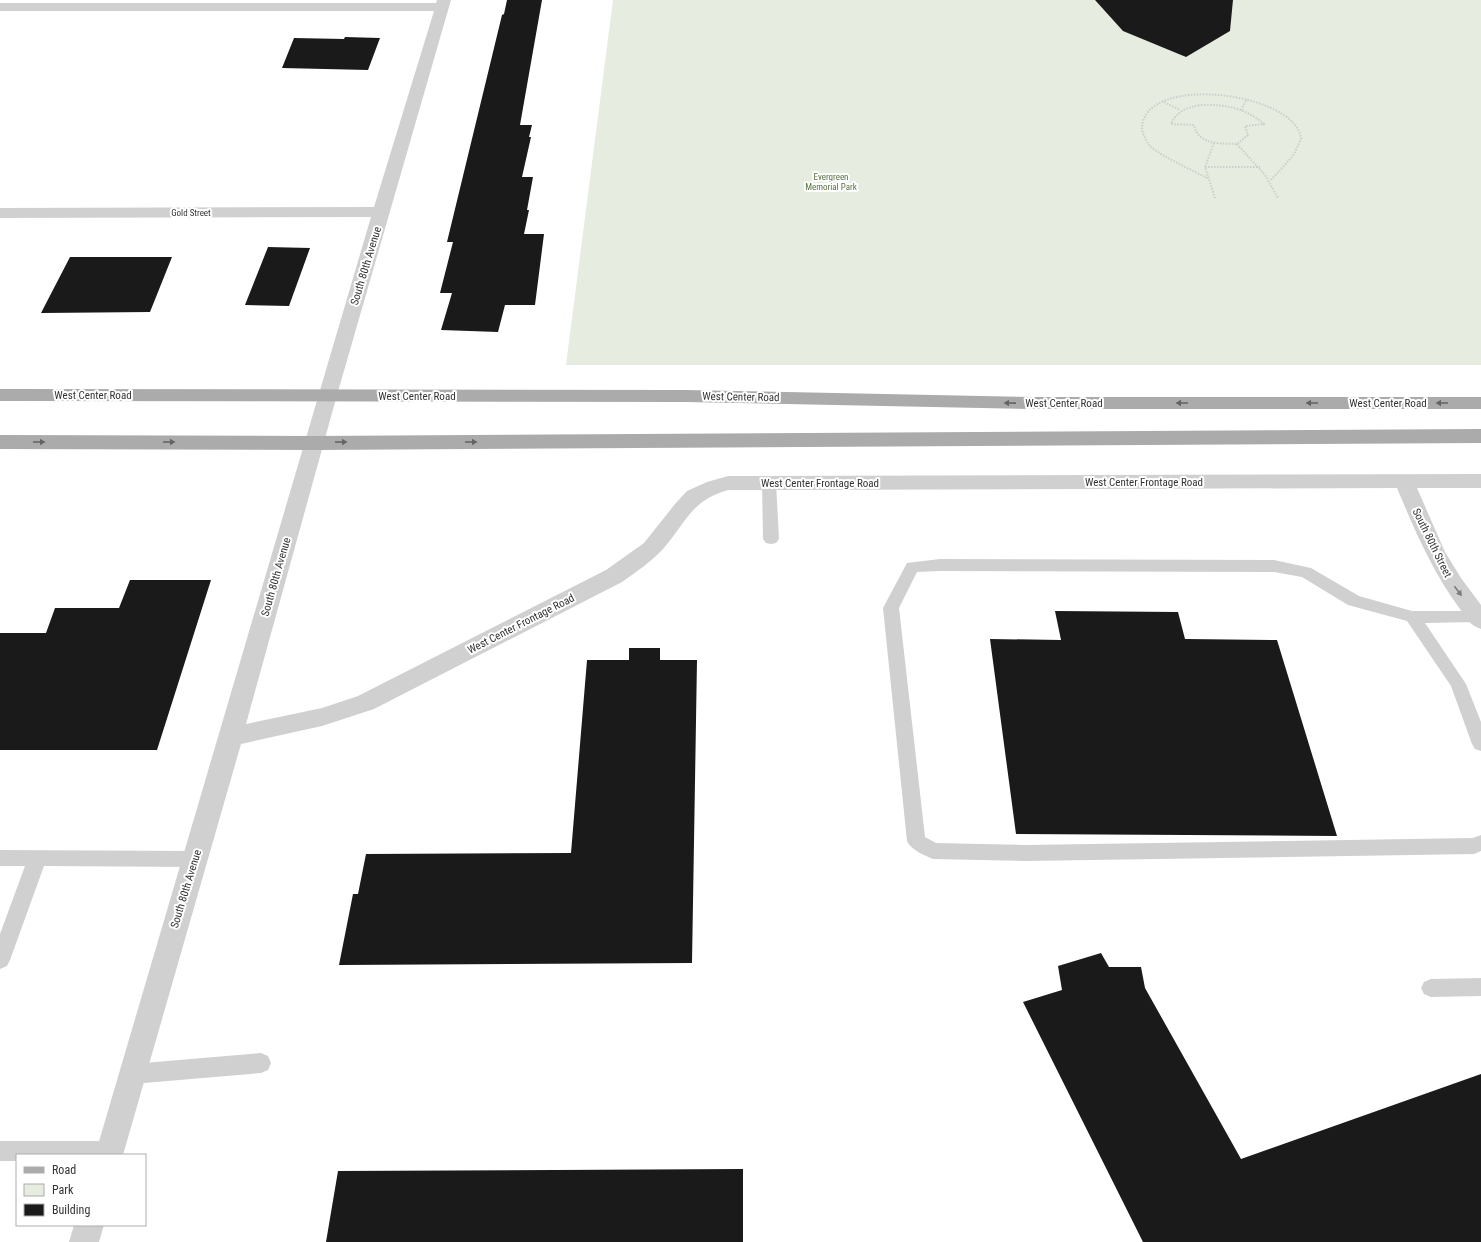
<svg xmlns="http://www.w3.org/2000/svg" width="1481" height="1242" font-family="'Roboto Condensed',sans-serif">
  <style>
    .green { fill: #e6ecdf }
    .building { fill: #1a1a1a }
    .lines { fill: none; stroke-linecap: round; stroke-linejoin: round }
    .path { stroke: #cdcdcd; stroke-width: 2; stroke-dasharray: 1.5 1.5; stroke-linecap: butt }
    .lane { fill: #d0d0d0; fill-rule: evenodd }
    .street { fill: #d0d0d0; fill-rule: evenodd }
    .primary { fill: #ababab; fill-rule: evenodd }
    .oneway { fill: #636363 }
    .oneway2 { fill: #7a7a7a }
    .labels { text-anchor: middle; dominant-baseline: central; stroke-width: 4; stroke-linejoin: round; paint-order: stroke }
    .far-park-label { font-size: 9px; fill: #56703f; stroke: #fff }
    .far-street-label { font-size: 9px; fill: #333; stroke: #fff }
    .street-label { font-size: 11px; fill: #333; stroke: #fff }
  </style>
  <rect width="100%" height="100%" fill="#fff"/>
  <path class="green" d="M 613,0 L 1095,0 L 1185,57 L 1230,31 L 1233,0 L 1481,0 L 1481,365 L 566,365 Z"/>
  <path class="building" d="M 507,0 L 542,0 L 520,125 L 532,125 L 529,137 L 531,137 L 522,177 L 533,177 L 527,210 L 529,210 L 524,234 L 544,234 L 535,305 L 505,305 L 498,332 L 441,330 L 452,293 L 440,293 L 453,242 L 447,242 L 502,15 L 504,14 Z
    M 1095,0 L 1233,0 L 1230,31 L 1186,57 L 1123,31 Z
    M 345,37 L 380,38 L 368,70 L 282,68 L 294,38 L 344,39 Z
    M 268,247 L 310,248 L 289,306 L 245,305 Z
    M 70,257 L 172,257 L 150,312 L 41,313 Z
    M 130,580 L 211,580 L 157,750 L 0,750 L 0,633 L 46,633 L 55,608 L 119,608 Z
    M 1055,611 L 1178,612 L 1185,639 L 1277,640 L 1337,836 L 1016,834 L 990,639 L 1061,640 Z
    M 629,648 L 660,648 L 660,660 L 697,660 L 692,963 L 339,965 L 353,894 L 358,894 L 366,854 L 571,853 L 587,660 L 629,660 Z
    M 1101,953 L 1109,967 L 1141,967 L 1145,988 L 1241,1159 L 1481,1074 L 1481,1242 L 1143,1242 L 1023,1002 L 1062,990 L 1058,966 Z
    M 743,1169 L 743,1242 L 326,1242 L 338,1171 Z"/>
  <g class="lines">
    <path class="path" d="M 1164,102 L 1180,110
      M 1201,105 C 1225,104 1245,108 1264,124 L 1245,126 L 1248,135 L 1237,144 C 1220,143 1199,146 1194,125 L 1171,124 C 1177,111 1187,107 1201,105 Z
      M 1241,110 L 1247,99
      M 1214,143 L 1205,167 L 1215,198
      M 1237,144 L 1265,175 L 1278,198
      M 1205,167 L 1260,167
      M 1207,178 C 1190,169 1165,158 1151,147 C 1147,143 1142,133 1142,128 C 1144,72 1298,93 1301,139 L 1293,156 L 1271,180"/>
    <path class="lane" d="M 769,478 L 774,479 L 776,483 L 779,539 L 776,543 L 771,544 L 766,543 L 763,539 L 762,483 L 764,479 Z
      M 940,559 L 1274,560 L 1311,568 L 1359,596 L 1412,611 L 1481,611 L 1481,621 L 1478,622 L 1425,623 L 1466,684 L 1481,722 L 1481,751 L 1475,749 L 1472,744 L 1451,686 L 1407,621 L 1348,605 L 1302,577 L 1274,572 L 940,571 L 917,572 L 899,608 L 925,837 L 936,843 L 1025,845 L 1473,838 L 1481,835 L 1481,851 L 1474,854 L 1025,861 L 933,859 C 924,855 911,850 907,841 L 883,608 L 907,563 Z
      M 0,850 L 195,851 L 201,853 L 204,859 L 201,865 L 195,867 L 44,866 L 10,960 L 7,966 L 0,969 L 0,934 L 25,866 L 0,866 Z
      M 1481,978 L 1481,996 L 1431,997 L 1424,994 L 1421,988 L 1424,982 L 1431,979 Z
      M 261,1053 L 268,1056 L 271,1063 L 268,1070 L 261,1073 L 132,1084 L 125,1081 L 122,1074 L 125,1067 L 132,1064 Z
      M 0,1141 L 110,1141 L 117,1144 L 121,1151 L 119,1155 L 17,1155 L 17,1161 L 0,1161 Z"/>
    <path class="street" d="M 437,0 L 451,0 L 337,395 L 246,724 L 322,708 L 358,696 L 606,570 L 644,543 L 675,504 L 687,491 L 707,482 L 728,476 L 1481,474 L 1481,488 L 1417,488 L 1445,552 L 1461,578 L 1481,605 L 1481,629 C 1470,626 1466,617 1460,609 C 1432,571 1415,531 1397,488 L 728,490 C 690,501 687,522 663,549 C 651,562 636,572 622,582 L 374,709 L 322,726 L 241,744 L 123,1155 L 95,1155 L 371,217 L 0,218 L 0,208 L 374,207 L 434,11 L 0,11 L 0,3 L 436,3 Z
      M 74,1225 L 104,1225 L 99,1242 L 69,1242 Z"/>
    <path class="primary" d="M 0,389 L 685,390 L 1033,397 L 1481,397 L 1481,409 L 1033,409 L 685,402 L 0,401 Z
      M 1481,429 L 1481,443 L 314,450 L 0,449 L 0,435 L 314,436 Z"/>
  </g>
  <defs><path id="oneway-solid" d="M-6-.8H1V-3.2L6.5 0L1 3.2V.8H-6Z"/></defs>
  <g class="oneway">
    <use href="#oneway-solid" transform="translate(1010 403) rotate(-179)"/>
    <use href="#oneway-solid" transform="translate(1182 403) rotate(180)"/>
    <use href="#oneway-solid" transform="translate(1312 403) rotate(180)"/>
    <use href="#oneway-solid" transform="translate(1442 403) rotate(180)"/>
    <use href="#oneway-solid" transform="translate(39 442)"/>
    <use href="#oneway-solid" transform="translate(169 442)"/>
    <use href="#oneway-solid" transform="translate(341 442)"/>
    <use href="#oneway-solid" transform="translate(471 442)"/>
  </g>
  <use class="oneway2" href="#oneway-solid" transform="translate(1458 591) rotate(53)"/>
  <g class="labels">
    <g class="far-park-label">
      <text x="831" y="177">Evergreen<tspan x="831" dy="10">Memorial Park</tspan></text>
    </g>
    <g class="far-street-label">
      <text x="191" y="213">Gold Street</text>
    </g>
    <g class="street-label">
      <text transform="translate(366 266) rotate(-73)">South 80th Avenue</text>
      <text x="93" y="395">West Center Road</text>
      <text x="417" y="396">West Center Road</text>
      <text transform="translate(741 397) rotate(1)">West Center Road</text>
      <text x="1064" y="403">West Center Road</text>
      <text x="1388" y="403">West Center Road</text>
      <text x="1144" y="482">West Center Frontage Road</text>
      <text x="820" y="483">West Center Frontage Road</text>
      <text transform="translate(1432 543) rotate(64)">South 80th Street</text>
      <text transform="translate(276 577) rotate(-74)">South 80th Avenue</text>
      <text transform="translate(521 624) rotate(-27)">West Center Frontage Road</text>
      <text transform="translate(186 889) rotate(-73)">South 80th Avenue</text>
    </g>
  </g>
  <rect x="16" y="1154" width="130" height="72" fill="#ffffff" stroke="#adadad"/>
  <rect x="24" y="1167" width="20" height="6" fill="#ababab" stroke="#adadad"/>
  <text x="52" y="1174" font-size="12" fill="#333333">Road</text>
  <rect x="24" y="1184" width="20" height="12" fill="#e6ecdf" stroke="#adadad"/>
  <text x="52" y="1194" font-size="12" fill="#333333">Park</text>
  <rect x="24" y="1204" width="20" height="12" fill="#1a1a1a" stroke="#adadad"/>
  <text x="52" y="1214" font-size="12" fill="#333333">Building</text>
</svg>
